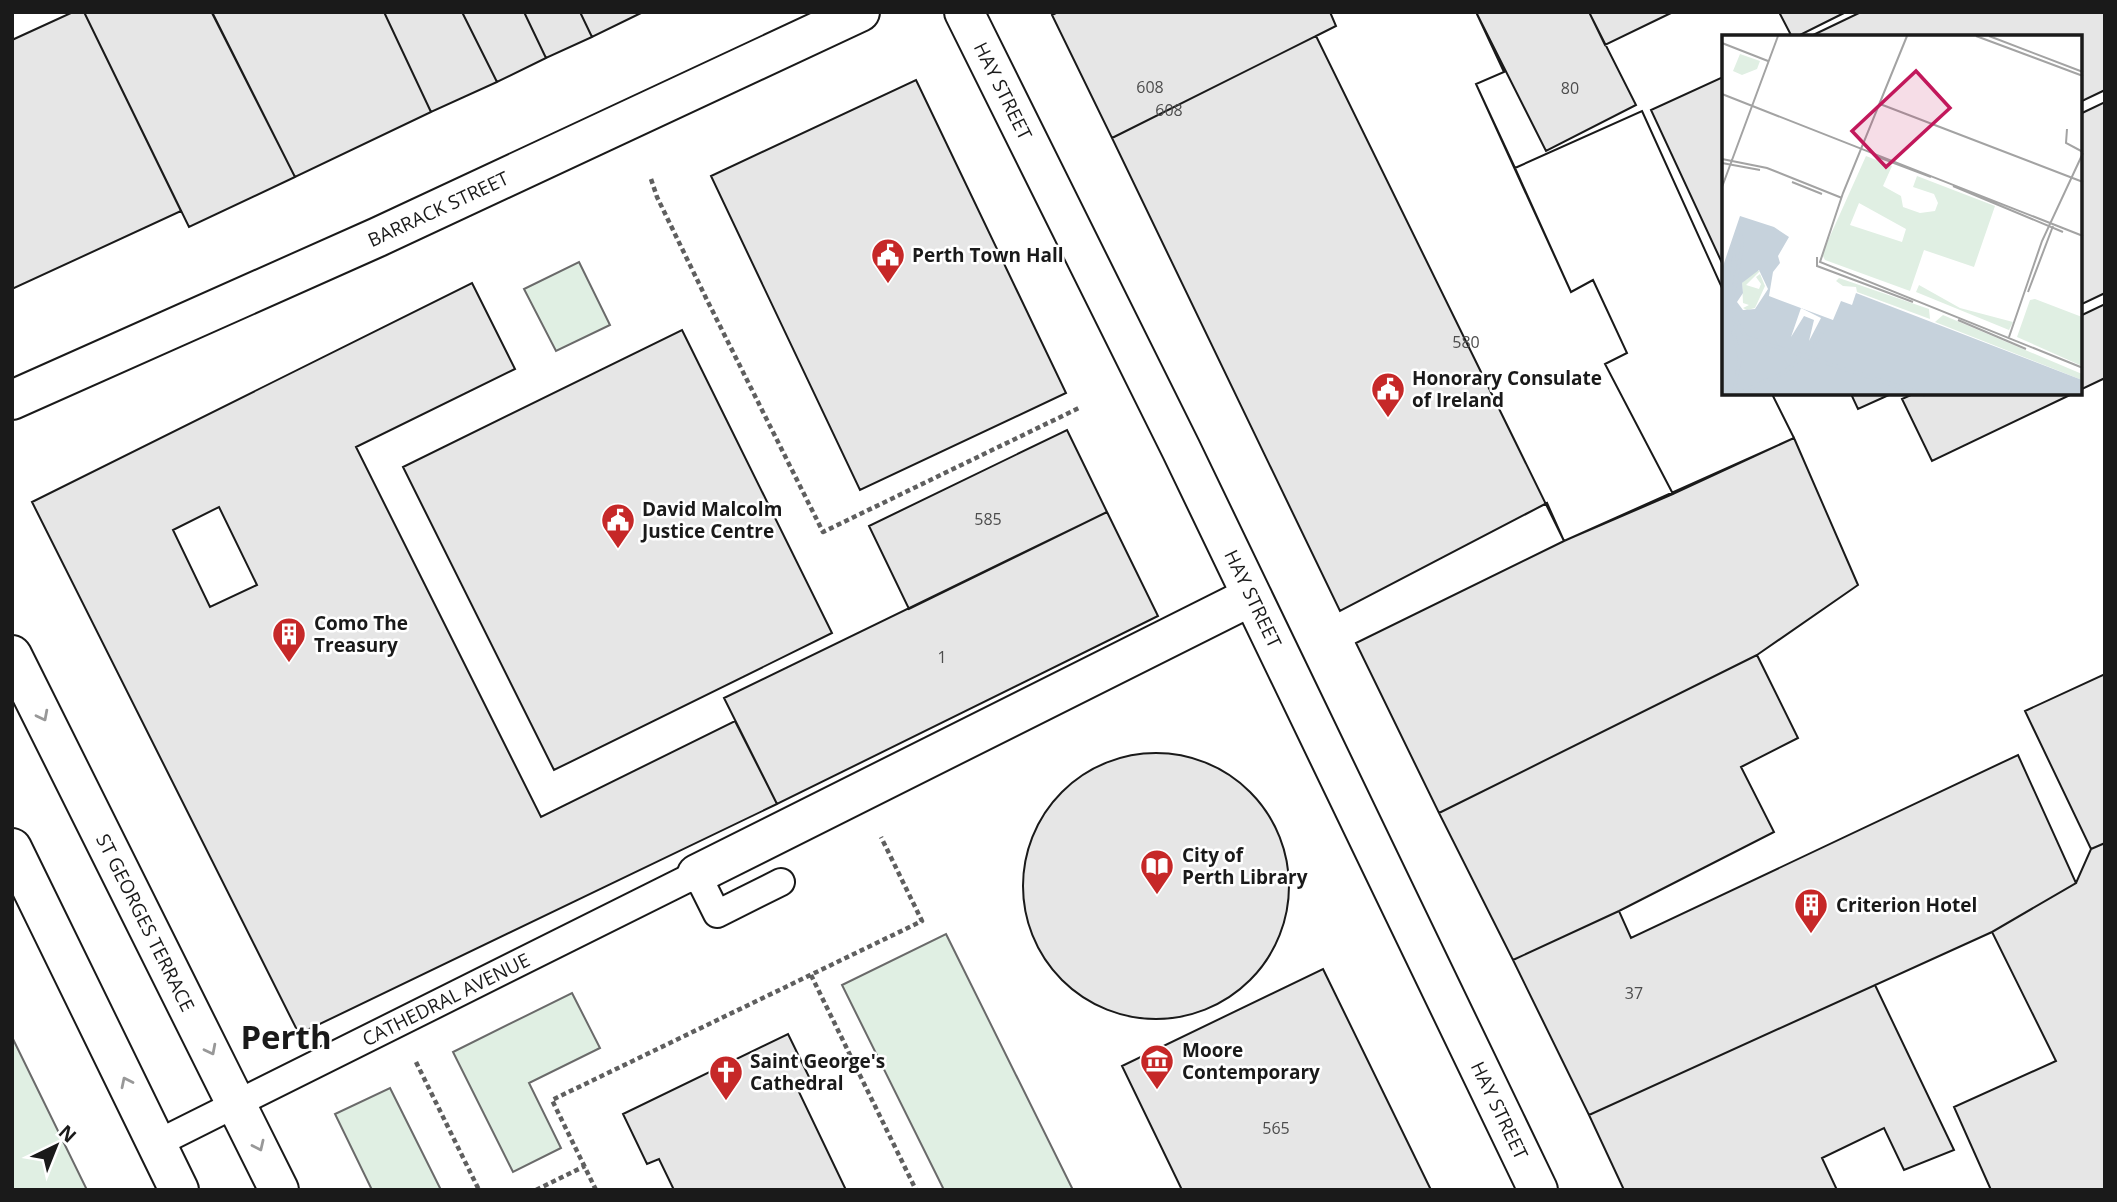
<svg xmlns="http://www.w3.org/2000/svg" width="2117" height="1202" font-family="'Open Sans',sans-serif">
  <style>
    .green { fill: #e0efe3; stroke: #6a6a6a; stroke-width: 2 }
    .building { fill: #e6e6e6; stroke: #1a1a1a; stroke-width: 2; fill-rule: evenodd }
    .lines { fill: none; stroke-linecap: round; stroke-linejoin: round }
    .lane-casing { stroke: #1a1a1a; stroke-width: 30 }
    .street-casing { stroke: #1a1a1a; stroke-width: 42 }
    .secondary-casing { stroke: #1a1a1a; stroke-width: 42 }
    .primary-casing { stroke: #1a1a1a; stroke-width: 42 }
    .path { stroke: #5f5f5f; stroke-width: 4.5; stroke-dasharray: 5 3.5; stroke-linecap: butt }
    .lane { stroke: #fff; stroke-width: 26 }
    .street { stroke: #fff; stroke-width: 38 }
    .secondary { stroke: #fff; stroke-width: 38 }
    .primary { stroke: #fff; stroke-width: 38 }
    .oneway { stroke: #989898 }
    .labels { text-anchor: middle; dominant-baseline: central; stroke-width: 5; stroke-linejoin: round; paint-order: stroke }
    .number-label { font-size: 16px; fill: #4d4d4d }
    .street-label { font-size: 19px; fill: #1a1a1a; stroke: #fff }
    .poi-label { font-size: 19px; font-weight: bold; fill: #1a1a1a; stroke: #fff; text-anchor: start }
    .town-label { font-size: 33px; font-weight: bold; fill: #1a1a1a; stroke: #fff }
    .inset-river { fill: none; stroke: #c6d2dc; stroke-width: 3.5 }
    .inset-road { fill: none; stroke: #a3a3a3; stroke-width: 2 }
    .view { fill: #c2185b; fill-opacity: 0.15; stroke: #c2185b; stroke-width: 3.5 }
    .inset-edge { fill: none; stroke: #1a1a1a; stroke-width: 3.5 }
  </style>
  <rect width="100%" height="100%" fill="#fff"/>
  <path class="green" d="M 579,262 L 610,325 L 556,351 L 524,289 Z
    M 946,934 L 1073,1190 L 944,1190 L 842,985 Z
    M 572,993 L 600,1048 L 529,1083 L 561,1148 L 513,1172 L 453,1052 Z
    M 12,1037 L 87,1190 L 12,1190 Z
    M 390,1088 L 441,1190 L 372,1190 L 335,1114 Z"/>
  <path class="building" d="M 73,12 L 84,12 L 181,211 L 12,289 L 12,40 Z
    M 84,12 L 212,12 L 295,177 L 189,227 Z
    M 384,12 L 462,12 L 497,82 L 431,112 Z
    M 384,12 L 431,112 L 295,177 L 212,13 Z
    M 462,12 L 524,12 L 546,58 L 497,82 Z
    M 524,12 L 580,12 L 592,37 L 546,58 Z
    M 580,12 L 643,12 L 592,37 Z
    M 1058,12 L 1330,12 L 1336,26 L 1112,138 L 1052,15 Z
    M 1330,12 L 1476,12 L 1504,72 L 1476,84 L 1515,168 L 1642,111 L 1723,290 L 1723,394 L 1772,394 L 1794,438 L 1564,541 L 1547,503 L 1340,611 L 1112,138 L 1336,26 Z
    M 1330,12 L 1476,12 L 1504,72 L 1476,84 L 1571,292 L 1593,280 L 1627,353 L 1605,364 L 1673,494 L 1564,541 L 1316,36 L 1336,26 Z
    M 1476,12 L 1589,12 L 1636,105 L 1546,151 Z
    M 1589,12 L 1673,12 L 1605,45 Z
    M 1779,12 L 1846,12 L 1796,37 L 1792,37 Z
    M 1861,12 L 2105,12 L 2105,90 L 2080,102 L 2080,37 L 1809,37 Z
    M 1723,77 L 1723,265 L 1651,110 Z
    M 916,80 L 1066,393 L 860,490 L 711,176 Z
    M 2105,102 L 2105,293 L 2080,305 L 2080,114 Z
    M 1642,111 L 1723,290 L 1723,394 L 1772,394 L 1794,438 L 1673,494 L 1605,364 L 1627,353 L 1593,280 L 1571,292 L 1515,168 Z
    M 472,283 L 515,369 L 356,447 L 541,817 L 735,721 L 777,804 L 299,1034 L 32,502 ZM 219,507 L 257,585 L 210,607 L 173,530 Z
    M 2105,304 L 2105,378 L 2080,390 L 2080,316 Z
    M 682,330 L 832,633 L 554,770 L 403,467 Z
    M 1851,394 L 1891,394 L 1858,409 Z
    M 1913,394 L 2072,394 L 1932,461 L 1902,399 Z
    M 1067,430 L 1107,512 L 909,609 L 869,526 Z
    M 1794,438 L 1858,585 L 1757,655 L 1439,813 L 1356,643 L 1564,541 Z
    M 1107,512 L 1158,616 L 777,804 L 724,698 Z
    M 1757,655 L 1798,738 L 1741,767 L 1774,832 L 1619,911 L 1513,960 L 1439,813 Z
    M 2105,674 L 2105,843 L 2091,849 L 2025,711 Z
    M1023 886a133 133 0 1 1 266 0a133 133 0 1 1-266 0Z
    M 2018,755 L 2076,883 L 1992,932 L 1589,1115 L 1513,960 L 1619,911 L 1631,938 Z
    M 2105,843 L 2105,1190 L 1991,1190 L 1954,1107 L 2056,1061 L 1992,932 L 2076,883 L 2091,849 Z
    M 1323,969 L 1431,1190 L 1182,1190 L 1122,1066 Z
    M 1875,985 L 1954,1150 L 1904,1170 L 1884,1128 L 1822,1158 L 1837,1190 L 1624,1190 L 1589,1115 Z
    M 788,1034 L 812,1083 L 798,1090 L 846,1190 L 674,1190 L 659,1159 L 647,1164 L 623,1114 Z"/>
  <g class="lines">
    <g class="lane-casing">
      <g id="lane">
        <path id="s1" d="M 156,1144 L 697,874 L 717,914 L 781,882"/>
      </g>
    </g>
    <g class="street-casing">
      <path id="street" d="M 697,874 L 1250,597"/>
    </g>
    <g class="secondary-casing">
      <g id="secondary">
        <path id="s2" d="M 964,12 L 1181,449 L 1538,1190"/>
      </g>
    </g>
    <g class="primary-casing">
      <g id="primary">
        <path id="s3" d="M 12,400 L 378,237 L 860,12"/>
        <path id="s4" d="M 12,655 L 279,1190"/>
        <path d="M 12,848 L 179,1190"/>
      </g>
    </g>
    <path class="path" d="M 651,179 L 657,197 L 706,298 L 823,532 L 1081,407
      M 811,975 L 916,1190
      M 416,1062 L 479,1190
      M 536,1190 L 585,1166
      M 596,1190 L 552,1100 L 922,921 L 881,837"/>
    <use href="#lane" class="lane"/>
    <use href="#street" class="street"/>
    <use href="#secondary" class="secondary"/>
    <use href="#primary" class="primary"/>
  </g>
  <defs><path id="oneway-chevron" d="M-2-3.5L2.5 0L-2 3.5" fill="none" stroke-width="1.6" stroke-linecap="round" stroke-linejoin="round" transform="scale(1.75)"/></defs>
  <g class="oneway">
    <use href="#oneway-chevron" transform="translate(43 716) rotate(63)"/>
    <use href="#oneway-chevron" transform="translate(211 1050) rotate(63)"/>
    <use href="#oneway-chevron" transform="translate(126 1082) rotate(-116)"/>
    <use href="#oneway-chevron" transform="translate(259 1146) rotate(65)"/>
  </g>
  <defs>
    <g id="civic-pin" transform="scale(1.75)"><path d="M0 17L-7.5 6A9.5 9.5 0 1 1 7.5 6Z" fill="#c62828" stroke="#fff"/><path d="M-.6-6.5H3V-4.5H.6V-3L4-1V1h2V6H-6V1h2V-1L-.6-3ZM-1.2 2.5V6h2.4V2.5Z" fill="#fff"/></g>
    <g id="building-pin" transform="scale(1.75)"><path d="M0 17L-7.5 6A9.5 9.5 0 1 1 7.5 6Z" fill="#c62828" stroke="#fff"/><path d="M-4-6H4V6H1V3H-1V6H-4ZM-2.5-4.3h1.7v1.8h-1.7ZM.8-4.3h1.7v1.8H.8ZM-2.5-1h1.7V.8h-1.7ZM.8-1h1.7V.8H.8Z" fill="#fff"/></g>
    <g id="library-pin" transform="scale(1.75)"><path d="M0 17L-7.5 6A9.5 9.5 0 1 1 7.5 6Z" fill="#c62828" stroke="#fff"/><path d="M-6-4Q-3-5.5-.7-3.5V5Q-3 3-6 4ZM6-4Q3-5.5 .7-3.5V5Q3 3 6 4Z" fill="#fff"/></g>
    <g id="museum-pin" transform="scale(1.75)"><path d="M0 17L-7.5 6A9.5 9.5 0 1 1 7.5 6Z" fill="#c62828" stroke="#fff"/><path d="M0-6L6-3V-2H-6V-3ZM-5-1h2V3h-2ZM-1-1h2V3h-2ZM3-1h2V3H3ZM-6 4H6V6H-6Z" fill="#fff"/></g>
    <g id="church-pin" transform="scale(1.75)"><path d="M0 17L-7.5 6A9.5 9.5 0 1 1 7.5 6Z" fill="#c62828" stroke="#fff"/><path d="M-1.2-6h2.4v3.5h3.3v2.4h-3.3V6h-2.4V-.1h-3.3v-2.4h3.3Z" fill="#fff"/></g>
  </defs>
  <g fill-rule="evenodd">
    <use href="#civic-pin" x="888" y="255"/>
    <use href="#civic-pin" x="1388" y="389"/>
    <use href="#civic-pin" x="618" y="520"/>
    <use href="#building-pin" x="289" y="634"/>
    <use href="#library-pin" x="1157" y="866"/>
    <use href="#building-pin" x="1811" y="905"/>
    <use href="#museum-pin" x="1157" y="1061"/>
    <use href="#church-pin" x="726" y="1072"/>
  </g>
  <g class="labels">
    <g class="number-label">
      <text x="1150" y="87">608</text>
      <text x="1570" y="88">80</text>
      <text x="1169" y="110">608</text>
      <text x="1466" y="342">580</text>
      <text x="988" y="519">585</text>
      <text x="942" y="657">1</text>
      <text x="1634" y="993">37</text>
      <text x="1276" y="1128">565</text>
    </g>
    <g class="street-label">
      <text stroke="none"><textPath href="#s2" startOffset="88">HAY STREET</textPath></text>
      <text stroke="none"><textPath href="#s3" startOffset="467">BARRACK STREET</textPath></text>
      <text stroke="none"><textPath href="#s2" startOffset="654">HAY STREET</textPath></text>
      <text stroke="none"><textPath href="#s4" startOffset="299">ST GEORGES TERRACE</textPath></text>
      <text stroke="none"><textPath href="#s1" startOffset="324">CATHEDRAL AVENUE</textPath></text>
      <text stroke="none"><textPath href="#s2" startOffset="1222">HAY STREET</textPath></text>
    </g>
    <g class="poi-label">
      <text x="912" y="255">Perth Town Hall</text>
      <text x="1412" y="378">Honorary Consulate<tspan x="1412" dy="22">of Ireland</tspan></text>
      <text x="642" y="509">David Malcolm<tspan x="642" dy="22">Justice Centre</tspan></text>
      <text x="314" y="623">Como The<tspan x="314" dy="22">Treasury</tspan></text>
      <text x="1182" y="855">City of<tspan x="1182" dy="22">Perth Library</tspan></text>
      <text x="1836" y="905">Criterion Hotel</text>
      <text x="1182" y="1050">Moore<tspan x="1182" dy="22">Contemporary</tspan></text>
      <text x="750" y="1061">Saint George's<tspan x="750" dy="22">Cathedral</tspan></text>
    </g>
    <g class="town-label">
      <text x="286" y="1036">Perth</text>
    </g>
  </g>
  <g transform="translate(1722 35)">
    <rect width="360" height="360" fill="#fff"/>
    <path d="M 18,19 L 38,26 L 35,34 L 20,40 L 11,36 ZM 144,121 L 170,131 L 161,151 L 179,161 L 181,172 L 198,178 L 213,176 L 216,168 L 212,159 L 191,152 L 195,141 L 273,171 L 252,232 L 202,215 L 188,256 L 103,225 L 100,219 ZM 137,168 L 184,194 L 180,207 L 128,190 ZM 32,235 L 38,236 L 24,250 L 37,254 L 39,249 L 34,242 L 38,239 L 43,251 L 33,273 L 25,275 L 21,273 L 27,270 L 21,268 L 20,248 ZM 117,243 L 207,274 L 208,284 L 135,257 L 134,252 L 121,251 L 114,246 ZM 197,250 L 238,273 L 291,287 L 287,295 L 194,257 ZM 313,264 L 360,282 L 360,331 L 295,302 L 308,265 ZM 221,280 L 360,339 L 360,345 L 213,287 Z" fill="#e0efe3" fill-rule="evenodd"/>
    <path d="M 18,181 L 52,192 L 67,202 L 56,221 L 58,228 L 51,237 L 47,261 L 111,285 L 119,266 L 130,270 L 134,258 L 360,345 L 360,360 L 0,360 L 0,234 ZM 37,235 L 46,254 L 33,274 L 21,275 L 15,267 L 21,258 L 20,248 Z" fill="#c6d2dc" fill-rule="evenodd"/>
    <path d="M 79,273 L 99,283 L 87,306 L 92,285 L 82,281 L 69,302 Z" fill="#fff"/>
    <path class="inset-river" d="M 19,198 L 20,213 L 8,276 L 24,302 L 203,360M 11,360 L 18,324 L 6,276 L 13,212M 13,360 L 61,338 L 85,319 L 101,298"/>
    <path class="inset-road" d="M 185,1 L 121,158 L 98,227 L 361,333M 254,1 L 361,41M 267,1 L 361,37M 0,8 L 46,26M 0,59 L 361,201M 158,69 L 361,147M 345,94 L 344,108 L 361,117M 156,122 L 209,142M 0,124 L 45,133 L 120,163M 0,128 L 38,135M 70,147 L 100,159M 231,151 L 341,197M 0,152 L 56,1M 95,222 L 95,231 L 191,267M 306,257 L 331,191M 236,285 L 304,314M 287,302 L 320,206 L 361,118"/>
    <path class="view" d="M 194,36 L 228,73 L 164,132 L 130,96 Z"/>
    <rect width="360" height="360" class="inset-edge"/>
  </g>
  <rect width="2117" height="1202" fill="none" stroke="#1a1a1a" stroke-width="28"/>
  <g transform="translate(56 1146) rotate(43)" stroke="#ffffff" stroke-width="5" paint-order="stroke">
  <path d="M0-5L12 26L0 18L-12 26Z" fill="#1a1a1a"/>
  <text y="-10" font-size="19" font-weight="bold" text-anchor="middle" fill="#1a1a1a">N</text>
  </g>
</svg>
